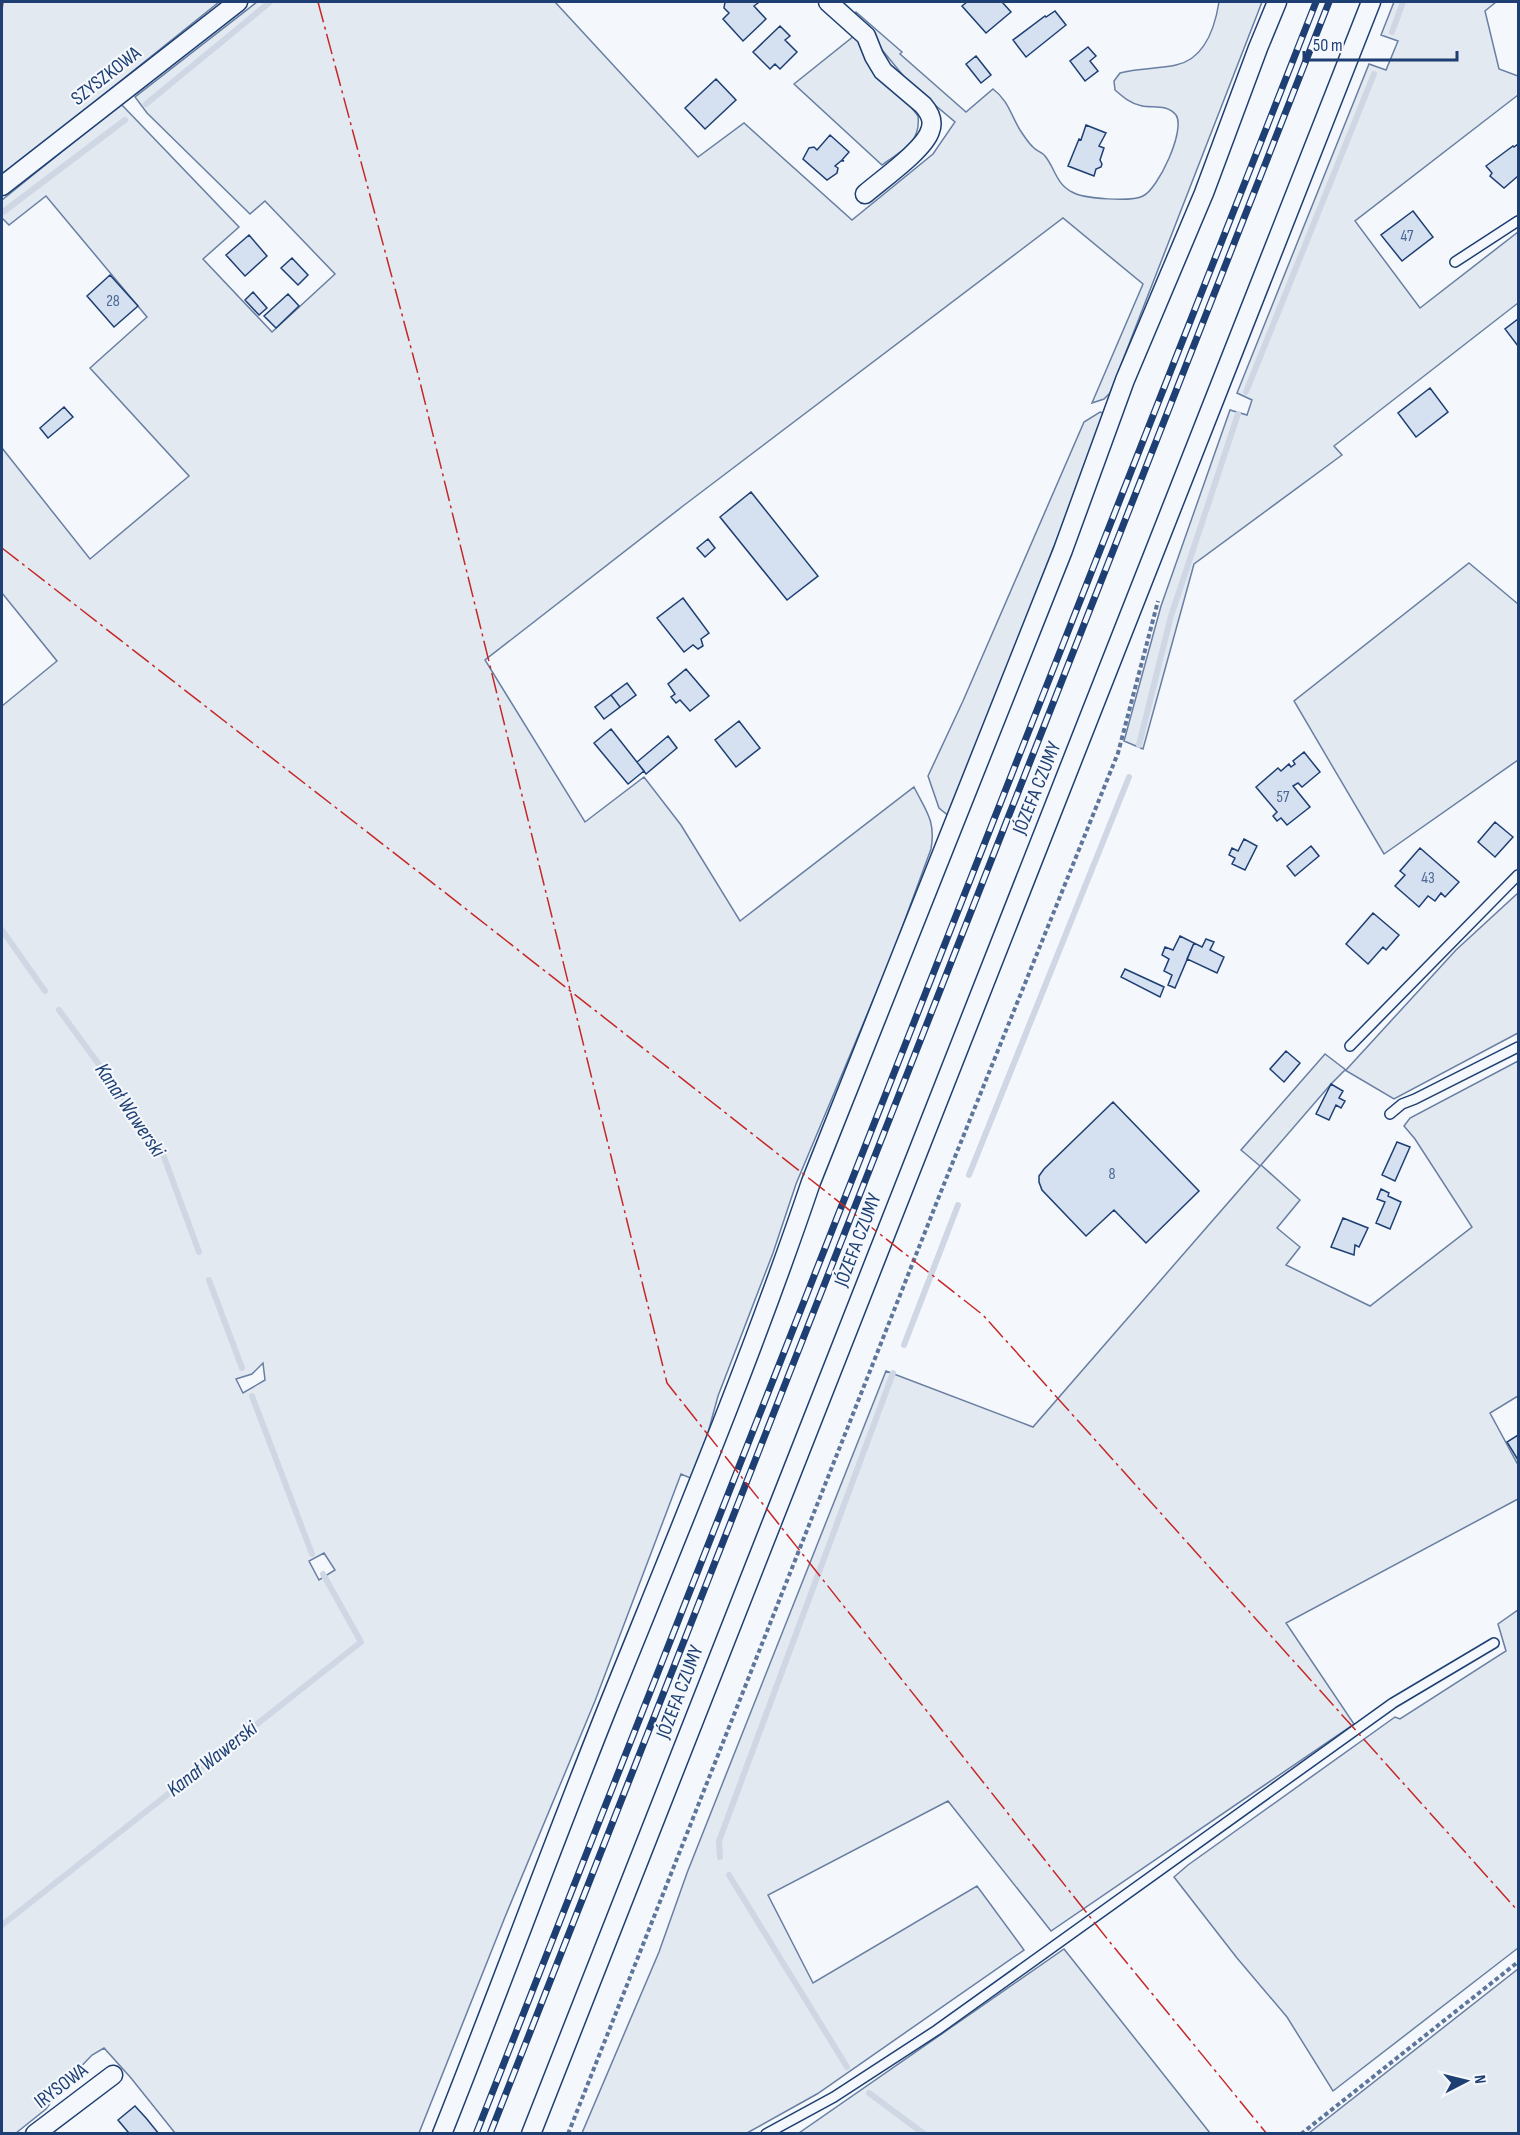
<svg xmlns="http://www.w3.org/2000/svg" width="1520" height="2135" font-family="'Sofia Sans Condensed',sans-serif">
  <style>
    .green { fill: #e3e9f0; stroke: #687fa3; stroke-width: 1.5; fill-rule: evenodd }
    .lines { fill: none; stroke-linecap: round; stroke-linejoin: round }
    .stream { stroke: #cfd7e4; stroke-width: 6 }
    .building { fill: #d5e0f0; stroke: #1d3f73; stroke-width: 1.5 }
    .service-casing { stroke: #1d3f73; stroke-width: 12 }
    .minor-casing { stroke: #1d3f73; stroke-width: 21 }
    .path { stroke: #5e769c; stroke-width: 4; stroke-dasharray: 4.5 3; stroke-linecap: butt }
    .service { stroke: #f4f7fb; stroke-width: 9 }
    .minor { stroke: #f4f7fb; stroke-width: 18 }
    .rail-casing { stroke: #1d3f73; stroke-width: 7 }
    .rail { stroke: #f4f7fb; stroke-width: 4.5; stroke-dasharray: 14; stroke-linecap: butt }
    .power { stroke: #c62828; stroke-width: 1.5; stroke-dasharray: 21 4.5 3 4.5; stroke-linecap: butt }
    .labels { text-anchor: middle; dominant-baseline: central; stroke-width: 4.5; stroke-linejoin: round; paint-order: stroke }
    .number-label { font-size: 16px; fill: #4b6792 }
    .street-label { font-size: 20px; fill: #1d3f73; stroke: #f4f7fb }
    .water-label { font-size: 21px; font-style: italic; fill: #1d3f73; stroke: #f4f7fb }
  </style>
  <rect width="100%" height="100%" fill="#f4f7fb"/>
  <path class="green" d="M 2,2 L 219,2 L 2,176 Z
    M 257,2 L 555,2 L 698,157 L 744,123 L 852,220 L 933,154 L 955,122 L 910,84 L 874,40 L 852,17 L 856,12 L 902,52 L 900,54 L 966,112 L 993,89 C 1008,100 1011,115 1020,130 C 1024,136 1029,144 1034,148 C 1037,151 1043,153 1045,156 C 1055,168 1056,184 1072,192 C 1084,199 1131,202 1143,196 C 1158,189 1186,130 1176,115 C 1167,104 1154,108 1142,106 C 1131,104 1123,97 1115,90 L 1114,81 L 1120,73 C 1138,68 1158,69 1176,65 C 1205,59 1215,27 1219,2 L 1262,2 L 1110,393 L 1104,399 L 1092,403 L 1143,284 L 1063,218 L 683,506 L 485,660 L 585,822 L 644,777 L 681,825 L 740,921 L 914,787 C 926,811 936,821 931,849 L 892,955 L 796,1184 L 773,1253 L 718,1396 L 695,1480 L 681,1474 L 595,1701 L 505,1917 L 419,2133 L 175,2133 L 131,2078 L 104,2048 L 92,2055 L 69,2079 L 46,2109 L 16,2133 L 2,2133 L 2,706 L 57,661 L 2,593 L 2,448 L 90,559 L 189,476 L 90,368 L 147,317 L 46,196 L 9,225 L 2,218 L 2,200 L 121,104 L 239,227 L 203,259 L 272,332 L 335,274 L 265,201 L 250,214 L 147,113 L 135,97 ZM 263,1363 L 265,1380 L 243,1393 L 236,1379 L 252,1374 ZM 324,1553 L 335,1570 L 319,1580 L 309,1561 Z
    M 1394,2 L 1496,2 L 1485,11 L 1499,69 L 1518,76 L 1518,95 L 1355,221 L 1420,308 L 1518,232 L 1518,303 L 1334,446 L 1342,455 L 1194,564 L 1143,749 L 1124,741 L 1161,606 L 1230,410 L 1247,415 L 1252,400 L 1237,393 L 1369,64 L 1386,70 L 1398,41 L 1381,35 Z
    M 854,36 L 859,40 L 918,116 C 921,143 902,150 882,165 L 794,84 Z
    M 1100,412 L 1105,414 L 950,817 L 939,808 L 928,776 L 963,701 L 1084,422 Z
    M 1469,563 L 1518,604 L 1518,760 L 1384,854 L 1294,701 Z
    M 1518,893 L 1518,1033 L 1394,1099 L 1345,1070 L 1331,1084 L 1261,1165 L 1300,1200 L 1277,1228 L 1300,1247 L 1286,1265 L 1370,1306 L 1472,1227 L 1415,1139 L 1404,1126 L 1410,1118 L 1518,1061 L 1518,1396 L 1490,1413 L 1518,1465 L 1518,1499 L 1286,1623 L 1354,1724 L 1051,1931 L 948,1801 L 768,1895 L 813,1983 L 977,1886 L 1024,1950 L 817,2094 L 747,2133 L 582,2133 L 659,1952 L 687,1873 L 886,1371 L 1033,1427 L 1260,1166 L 1241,1150 L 1325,1054 L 1346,1070 L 1456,950 Z
    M 1518,1610 L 1518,1948 L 1333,2091 L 1287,2017 L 1237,1958 L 1174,1877 L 1188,1865 L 1395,1717 L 1400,1719 L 1506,1651 L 1498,1624 Z
    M 1064,1949 L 1210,2133 L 799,2133 Z
    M 1518,1969 L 1518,2133 L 1309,2133 Z"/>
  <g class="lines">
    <path class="stream" d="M 1392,32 L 1403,2
      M 146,104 L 270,2
      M 3,212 L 125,120
      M 1246,392 L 1374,74
      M 1139,745 L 1171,616 L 1238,414
      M 2,930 L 45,991
      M 59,1010 L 161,1149 L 199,1252
      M 969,1175 L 1129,777
      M 209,1280 L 242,1368
      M 904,1345 L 958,1205
      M 252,1396 L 312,1554
      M 720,1857 L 719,1841 L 893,1373
      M 729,1875 L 847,2067
      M 2,1925 L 361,1642 L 323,1574
      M 869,2093 L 924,2134"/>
  </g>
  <path class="building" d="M 725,2 L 757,2 L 758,3 L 754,6 L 766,19 L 743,41 L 723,19 L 729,13 L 724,8 Z
    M 967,2 L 1002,2 L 1011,12 L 986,33 L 962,6 Z
    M 1055,11 L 1066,25 L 1026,57 L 1013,40 L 1045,16 L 1046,17 Z
    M 780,26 L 790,36 L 785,40 L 797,52 L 780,69 L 775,64 L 770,69 L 753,52 Z
    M 1088,47 L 1096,56 L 1090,61 L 1098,71 L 1085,81 L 1070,61 Z
    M 976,56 L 991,75 L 981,83 L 966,64 Z
    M 716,79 L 736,100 L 705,129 L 685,108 Z
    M 1086,125 L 1106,133 L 1099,146 L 1104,148 L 1100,160 L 1102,164 L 1101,167 L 1096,169 L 1094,176 L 1068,166 L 1079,139 L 1081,140 Z
    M 830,135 L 849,152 L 842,160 L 844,161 L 841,161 L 835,166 L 838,168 L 837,173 L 827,180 L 803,159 L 809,148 L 814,147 L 817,150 Z
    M 1518,144 L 1518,176 L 1504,188 L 1490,176 L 1492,173 L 1486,166 L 1513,146 L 1514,147 Z
    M 1413,211 L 1433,237 L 1402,261 L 1381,235 Z
    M 249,235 L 267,256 L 245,276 L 226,255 Z
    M 292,258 L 308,275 L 298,285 L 281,268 Z
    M 110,275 L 138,306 L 114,327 L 87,296 Z
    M 253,292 L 267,308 L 259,315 L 245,300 Z
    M 288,294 L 299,306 L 276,328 L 264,316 Z
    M 1518,319 L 1518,346 L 1505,329 Z
    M 1430,388 L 1448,412 L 1416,437 L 1398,413 Z
    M 64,407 L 73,417 L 48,438 L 40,428 Z
    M 751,492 L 818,576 L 787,600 L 720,517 Z
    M 708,539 L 715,548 L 705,557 L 697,548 Z
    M 683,598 L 709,633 L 701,639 L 703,646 L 698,649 L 693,645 L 684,652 L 657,618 Z
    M 686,669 L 709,696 L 690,711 L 680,700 L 676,703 L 671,697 L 675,694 L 668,684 Z
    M 627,683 L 636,695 L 620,707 L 611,695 Z
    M 611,695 L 620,707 L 604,719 L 595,707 Z
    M 739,721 L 760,748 L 736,767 L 715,740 Z
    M 611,729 L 644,771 L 628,784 L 594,743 Z
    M 668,736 L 677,748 L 646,774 L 637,762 Z
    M 1304,752 L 1320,772 L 1302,787 L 1298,783 L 1293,786 L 1310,807 L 1287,825 L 1281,818 L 1277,821 L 1273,816 L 1277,812 L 1256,787 L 1278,768 L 1281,771 L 1289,764 L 1291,767 L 1295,764 L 1293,761 Z
    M 1495,822 L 1513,837 L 1495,857 L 1478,842 Z
    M 1244,839 L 1257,846 L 1245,870 L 1232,864 L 1235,858 L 1229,855 L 1232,848 L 1238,851 Z
    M 1311,846 L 1319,856 L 1295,876 L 1287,866 Z
    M 1420,848 L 1459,882 L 1445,897 L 1441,893 L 1435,901 L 1428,896 L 1419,907 L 1395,886 L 1405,875 L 1400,871 Z
    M 1373,913 L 1399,935 L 1386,950 L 1383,947 L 1368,964 L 1346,944 Z
    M 1180,936 L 1194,943 L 1175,988 L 1168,985 L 1172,975 L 1164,971 L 1169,959 L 1162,955 L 1165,947 L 1173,950 Z
    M 1206,939 L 1214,942 L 1210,950 L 1224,957 L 1217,973 L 1187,959 L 1194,943 L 1202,947 Z
    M 1125,969 L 1164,987 L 1160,997 L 1121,977 Z
    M 1286,1051 L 1300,1063 L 1284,1082 L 1270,1069 Z
    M 1331,1084 L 1343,1091 L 1339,1098 L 1345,1101 L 1341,1108 L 1336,1105 L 1329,1120 L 1316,1114 Z
    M 1113,1102 L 1199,1191 L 1146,1243 L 1114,1210 L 1086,1236 L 1042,1190 L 1039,1182 L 1039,1176 L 1044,1169 Z
    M 1397,1142 L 1410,1147 L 1395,1181 L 1382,1175 Z
    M 1381,1189 L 1389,1193 L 1388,1196 L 1401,1202 L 1390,1229 L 1376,1223 L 1385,1202 L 1377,1199 Z
    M 1343,1218 L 1368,1228 L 1359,1247 L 1355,1245 L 1354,1255 L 1331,1247 Z
    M 1518,1435 L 1518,1460 L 1507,1442 Z
    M 135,2106 L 146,2118 L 159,2134 L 126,2134 L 128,2132 L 118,2120 Z"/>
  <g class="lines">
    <g class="service-casing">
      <path id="service" d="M 1455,262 L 1518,221
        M 1350,1046 L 1518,875
        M 1390,1114 L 1402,1104 L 1415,1099 L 1518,1047
        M 766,2134 L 834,2097 L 937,2030 L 1393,1703 L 1494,1643"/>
    </g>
    <g class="minor-casing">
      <path id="minor" d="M 828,2 L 866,36 L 874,56 L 883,71 L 923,105 C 930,113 934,121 930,131 C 924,150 881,180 865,194
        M 2,186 L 238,2
        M 35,2134 L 113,2075
        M 442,2134 C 499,1991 552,1846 609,1704 C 679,1531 751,1359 811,1182 L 1063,550 L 1125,380 L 1204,193 L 1258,48 L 1277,2
        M 531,2134 L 1371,2"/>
    </g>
    <path class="path" d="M 568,2134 L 944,1184 L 1118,753 L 1158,601
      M 1301,2134 L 1518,1962"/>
    <use href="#service" class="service"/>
    <use href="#minor" class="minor"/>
    <g class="rail-casing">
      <path id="rail" d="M 476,2134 L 1316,2
        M 490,2134 L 1329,2"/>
    </g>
    <use href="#rail" class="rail"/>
    <path class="power" d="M 318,2 L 418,374 L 667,1383 L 1109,1941 L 1267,2134
      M 2,10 L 3,2
      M 2,548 L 443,891 L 983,1315 L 1518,1911"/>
  </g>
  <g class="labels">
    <g class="number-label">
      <text x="1407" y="236">47</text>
      <text x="113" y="301">28</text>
      <text x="1283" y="797">57</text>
      <text x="1428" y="878">43</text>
      <text x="1112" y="1174">8</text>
    </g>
    <g class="street-label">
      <text transform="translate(106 76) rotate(-38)">SZYSZKOWA</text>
      <text transform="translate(1037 788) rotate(-68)">JÓZEFA CZUMY</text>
      <text transform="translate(858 1240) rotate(-69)">JÓZEFA CZUMY</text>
      <text transform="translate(680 1692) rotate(-69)">JÓZEFA CZUMY</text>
      <text transform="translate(61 2086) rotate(-37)">IRYSOWA</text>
    </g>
    <g class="water-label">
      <text transform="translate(130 1110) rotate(56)">Kanał Wawerski</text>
      <text transform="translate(212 1759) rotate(-38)">Kanał Wawerski</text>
    </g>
  </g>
  <rect width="1520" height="2135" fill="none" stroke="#1d3f73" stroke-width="6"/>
  <g transform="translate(1466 2081) rotate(83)" stroke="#f4f7fb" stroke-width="4.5" paint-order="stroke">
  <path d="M0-4.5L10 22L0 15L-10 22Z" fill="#1d3f73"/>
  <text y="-9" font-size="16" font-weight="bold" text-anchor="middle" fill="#1d3f73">N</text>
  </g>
  <path d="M1304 51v9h153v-9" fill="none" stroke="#1d3f73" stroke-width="3"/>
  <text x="1313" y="51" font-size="18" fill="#1d3f73" stroke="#f4f7fb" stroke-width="4.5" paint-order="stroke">50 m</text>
</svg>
